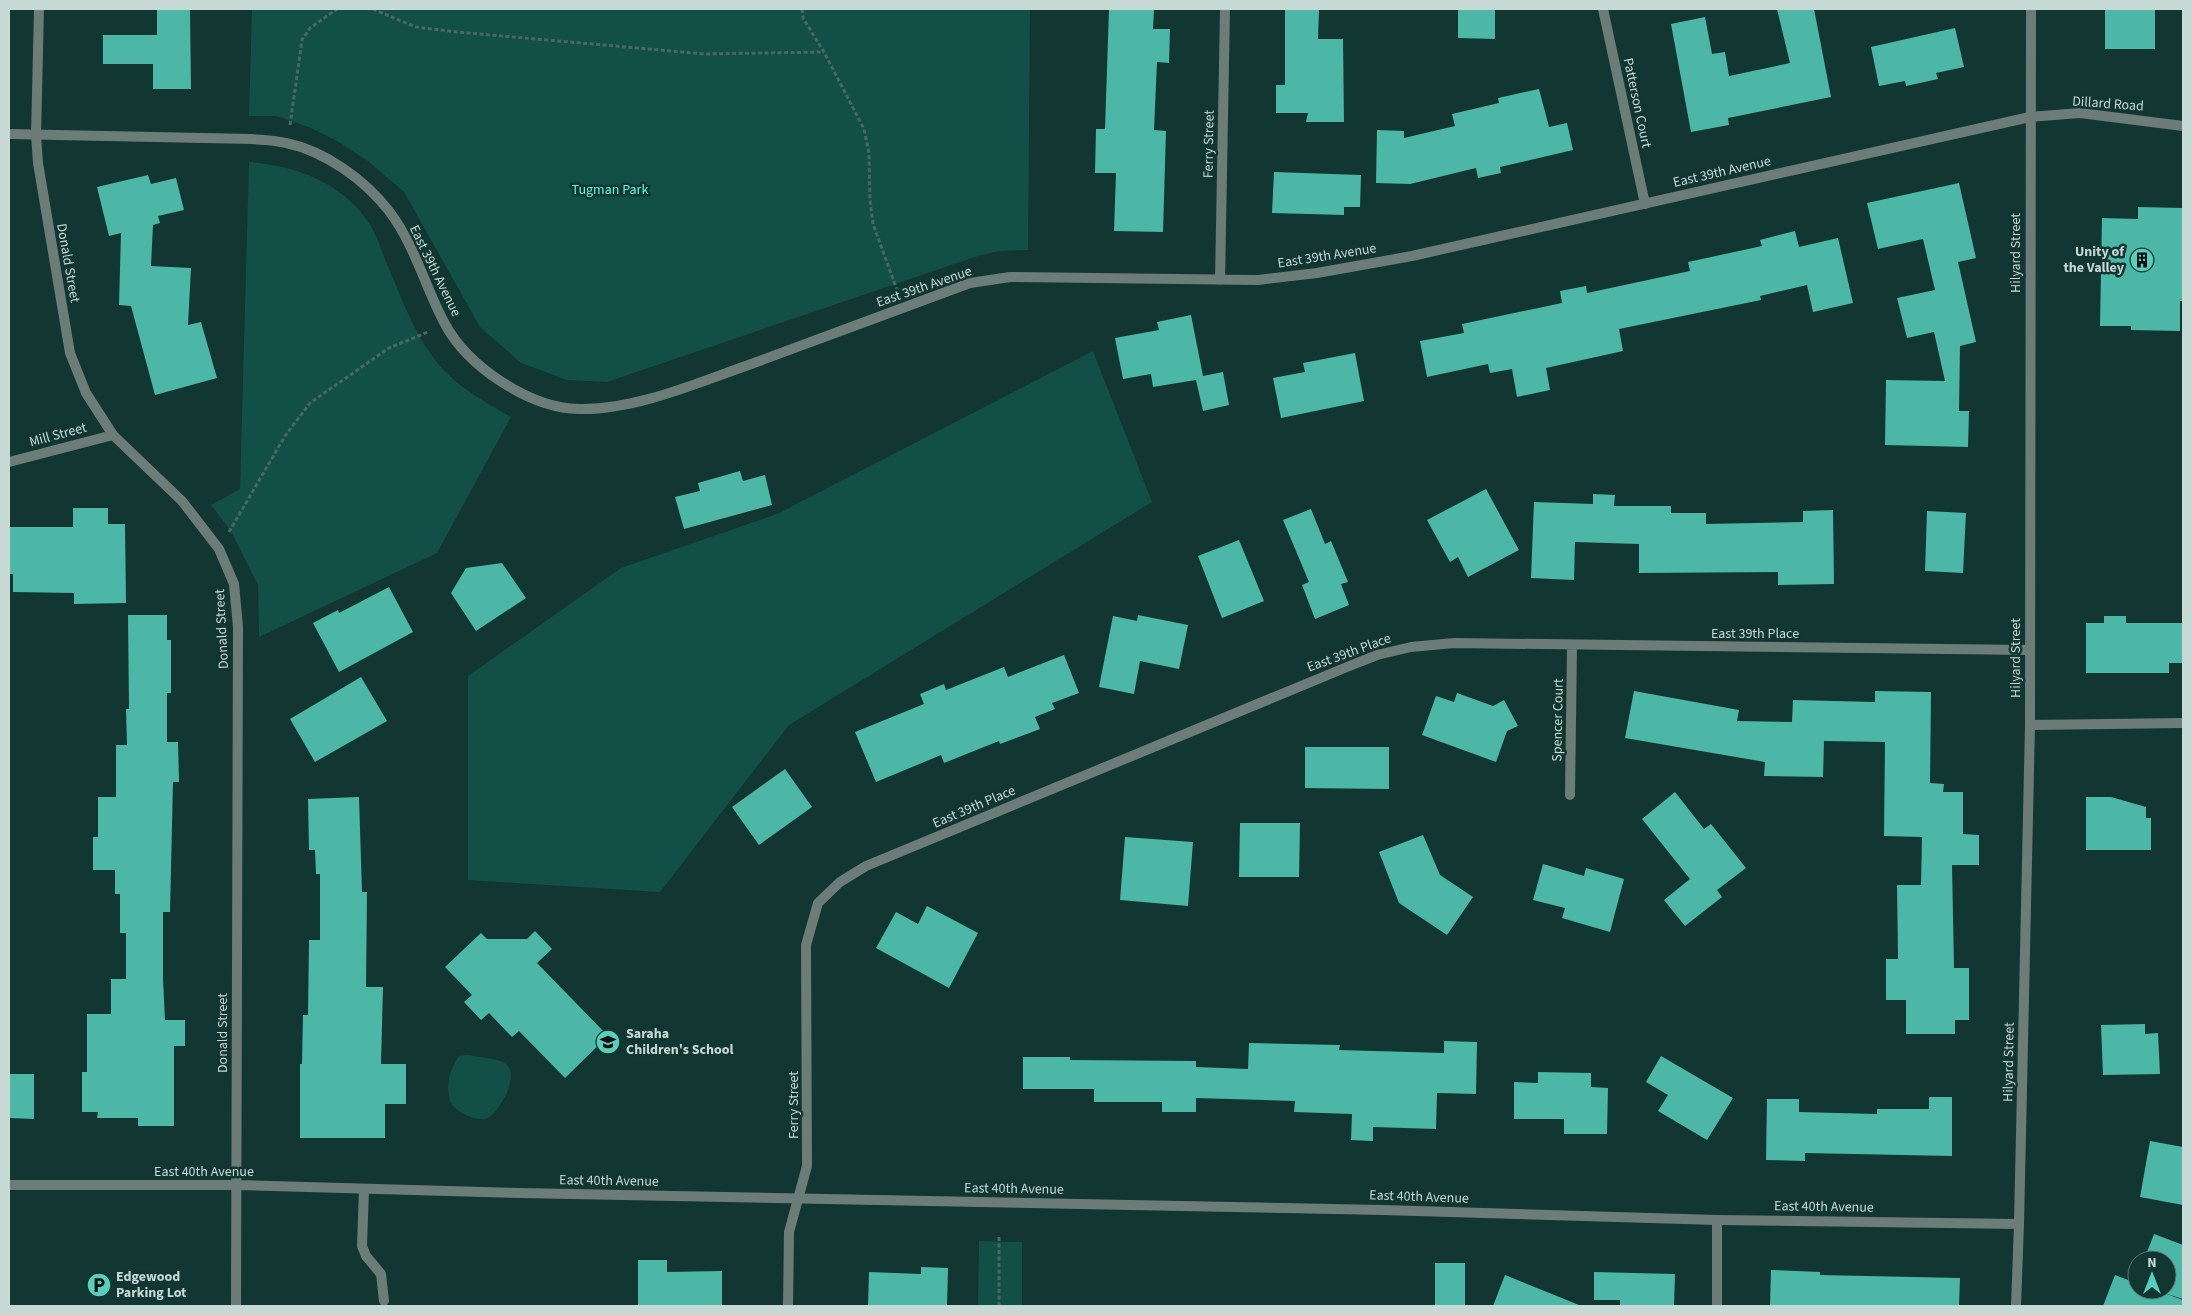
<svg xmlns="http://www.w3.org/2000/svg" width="2192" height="1315" font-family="'Source Sans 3',sans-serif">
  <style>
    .green { fill: #124f47 }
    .building { fill: #4db7a7 }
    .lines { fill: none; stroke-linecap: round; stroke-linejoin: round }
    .path { stroke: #496863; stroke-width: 3; stroke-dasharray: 4 2.5; stroke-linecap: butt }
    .service { stroke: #6c7c78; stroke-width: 10 }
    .minor { stroke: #6c7c78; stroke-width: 10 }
    .tertiary { stroke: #6c7c78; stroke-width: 10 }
    .labels { text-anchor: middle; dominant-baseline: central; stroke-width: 5; stroke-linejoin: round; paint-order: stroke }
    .street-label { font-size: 14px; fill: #c6d9d5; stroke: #123631 }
    .park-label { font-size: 14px; fill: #62f7e2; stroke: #123631 }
    .poi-label { font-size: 14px; font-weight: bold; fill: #c6d9d5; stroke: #123631; text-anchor: start }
  </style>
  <rect width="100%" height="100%" fill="#123631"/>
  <path class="green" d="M 252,9 L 1030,9 L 1028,250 L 999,251 L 978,256 L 607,382 L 567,380 L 521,363 L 480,327 L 404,192 L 368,161 L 337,141 L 311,128 L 277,116 L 249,116 Z
    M 249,162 C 298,166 348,184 373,230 C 378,240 382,251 386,262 C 400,294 412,329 433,357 C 453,385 482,400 511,417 L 437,553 L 259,637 L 258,585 L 231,531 L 211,505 L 240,489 Z
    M 1093,351 L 1152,502 L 789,725 L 660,892 L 468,880 L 468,676 L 621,568 L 777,514 Z
    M 468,1055 C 479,1057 497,1058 506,1064 C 521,1075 498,1116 485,1119 C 476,1120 470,1117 462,1113 C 455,1109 450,1104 449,1096 C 446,1082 451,1067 459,1056 Z
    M 979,1241 L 1022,1242 L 1022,1306 L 978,1306 Z"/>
  <path class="building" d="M 157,9 L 190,9 L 191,89 L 153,89 L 153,64 L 103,64 L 103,35 L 157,35 Z
    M 1109,9 L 1154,9 L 1153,29 L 1170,29 L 1169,63 L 1157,62 L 1154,130 L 1166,131 L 1163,232 L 1114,231 L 1116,173 L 1095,173 L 1096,129 L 1105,129 Z
    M 1285,9 L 1319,9 L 1318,39 L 1343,39 L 1344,122 L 1306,122 L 1308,113 L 1276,113 L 1276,85 L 1285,85 Z
    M 1458,9 L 1495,9 L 1495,39 L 1458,38 Z
    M 1777,9 L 1814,9 L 1831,97 L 1728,118 L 1729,125 L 1691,132 L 1671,24 L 1705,17 L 1712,54 L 1725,52 L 1729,76 L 1790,63 Z
    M 2105,9 L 2155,9 L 2155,49 L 2105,49 Z
    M 1955,28 L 1964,67 L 1936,73 L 1938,79 L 1906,86 L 1905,81 L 1879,86 L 1871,47 Z
    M 1539,89 L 1549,127 L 1567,123 L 1573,150 L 1500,167 L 1501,173 L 1478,178 L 1476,168 L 1410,184 L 1376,183 L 1377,130 L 1404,131 L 1404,138 L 1455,126 L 1452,114 L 1499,103 L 1498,98 Z
    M 1274,172 L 1361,175 L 1360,207 L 1344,207 L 1344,215 L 1272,213 Z
    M 148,175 L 151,184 L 176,178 L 184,210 L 158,216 L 160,223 L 153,225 L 151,266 L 191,268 L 188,325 L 201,322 L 217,378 L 155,395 L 131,306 L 119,305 L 121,233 L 109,236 L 97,187 Z
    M 1959,183 L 1976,258 L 1958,262 L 1976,342 L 1960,346 L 1959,411 L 1969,411 L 1968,447 L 1885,445 L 1886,380 L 1945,381 L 1934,332 L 1907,338 L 1897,298 L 1935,290 L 1923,239 L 1878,249 L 1867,203 Z
    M 2138,207 L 2183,208 L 2183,301 L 2180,301 L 2180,331 L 2131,330 L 2131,326 L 2100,326 L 2102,218 L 2138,219 Z
    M 1795,231 L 1799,247 L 1838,238 L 1853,303 L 1813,312 L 1807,285 L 1760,296 L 1761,300 L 1619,329 L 1623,351 L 1546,368 L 1550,390 L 1517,397 L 1512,369 L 1490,373 L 1488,364 L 1427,377 L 1420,341 L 1464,333 L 1462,324 L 1562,303 L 1560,291 L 1586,286 L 1587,293 L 1690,271 L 1688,262 L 1762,246 L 1760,240 Z
    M 1191,315 L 1203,376 L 1223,372 L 1229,405 L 1203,411 L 1196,380 L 1153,387 L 1151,374 L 1123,379 L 1115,338 L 1159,330 L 1157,322 Z
    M 1355,353 L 1364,401 L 1281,418 L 1273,378 L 1305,372 L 1303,363 Z
    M 740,471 L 743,481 L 765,475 L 772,505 L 684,529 L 675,497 L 700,491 L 698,483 Z
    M 1486,489 L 1519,550 L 1468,577 L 1458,557 L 1450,562 L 1427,520 Z
    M 1593,494 L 1615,495 L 1614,506 L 1671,506 L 1671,513 L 1706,513 L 1706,524 L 1803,522 L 1803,511 L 1833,510 L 1834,584 L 1778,585 L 1778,572 L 1639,573 L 1639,544 L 1575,542 L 1574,580 L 1531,578 L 1534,502 L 1593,504 Z
    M 73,508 L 108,508 L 108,524 L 125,524 L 126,603 L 74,604 L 74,593 L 13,592 L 13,574 L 9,574 L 9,527 L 73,527 Z
    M 1311,509 L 1325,544 L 1331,541 L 1348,582 L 1341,584 L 1349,605 L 1315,619 L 1302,585 L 1309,582 L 1283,520 Z
    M 1927,511 L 1966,513 L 1963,573 L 1925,571 Z
    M 1239,540 L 1264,601 L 1222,618 L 1198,556 Z
    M 502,563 L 526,598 L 476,631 L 451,593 L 466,568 Z
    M 389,587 L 413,632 L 339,672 L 313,623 L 338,610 L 339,613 Z
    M 128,615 L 167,615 L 167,640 L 171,640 L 171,693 L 167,693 L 167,742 L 178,742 L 179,782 L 173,782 L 170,912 L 163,912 L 163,979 L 165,1020 L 185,1020 L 185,1046 L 174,1046 L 174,1126 L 138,1126 L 138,1118 L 97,1118 L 98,1112 L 82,1112 L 82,1072 L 87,1072 L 87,1014 L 111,1014 L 111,979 L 126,979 L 126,933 L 120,933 L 120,894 L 115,894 L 115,870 L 93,870 L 93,837 L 98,837 L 98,797 L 116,797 L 116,745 L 127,745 L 126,709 L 129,709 Z
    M 1138,615 L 1188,625 L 1179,669 L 1140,661 L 1134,694 L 1099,687 L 1113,616 L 1137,621 Z
    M 2104,616 L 2126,616 L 2126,623 L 2183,623 L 2183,663 L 2169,663 L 2169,673 L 2086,673 L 2086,623 L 2104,623 Z
    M 1064,655 L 1079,693 L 1052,703 L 1055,709 L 1035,717 L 1040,729 L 1000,744 L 999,741 L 944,763 L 941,755 L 876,782 L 855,732 L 924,704 L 920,694 L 944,684 L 946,690 L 1004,667 L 1008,677 Z
    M 361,677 L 387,721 L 315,762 L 290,719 Z
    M 1634,691 L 1739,710 L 1737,721 L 1792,722 L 1793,700 L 1875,702 L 1875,691 L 1931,692 L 1930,783 L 1944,784 L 1943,792 L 1963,792 L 1963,834 L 1979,835 L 1979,865 L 1952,865 L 1954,968 L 1969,968 L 1969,1020 L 1955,1020 L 1955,1034 L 1906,1034 L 1906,1000 L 1886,1000 L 1886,959 L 1898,959 L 1897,885 L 1921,885 L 1922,837 L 1884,836 L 1885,742 L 1824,741 L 1823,777 L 1764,776 L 1765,762 L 1625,738 Z
    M 1457,693 L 1493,706 L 1504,700 L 1518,726 L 1507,731 L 1496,762 L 1422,735 L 1436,696 L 1454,702 Z
    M 1305,747 L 1389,747 L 1389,789 L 1305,788 Z
    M 785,769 L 812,807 L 759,845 L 732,807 Z
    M 1675,792 L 1704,829 L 1711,824 L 1746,868 L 1717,890 L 1722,897 L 1685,926 L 1664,900 L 1690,879 L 1642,819 Z
    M 359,797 L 362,892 L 367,892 L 366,987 L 383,987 L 381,1064 L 406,1064 L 406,1104 L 385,1104 L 385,1138 L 300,1138 L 300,1064 L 302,1064 L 303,1015 L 308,1015 L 309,940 L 320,940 L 320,874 L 316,874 L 315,850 L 309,850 L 308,799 Z
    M 2086,797 L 2111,797 L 2146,807 L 2146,818 L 2151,818 L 2151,850 L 2086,850 Z
    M 1240,823 L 1300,823 L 1299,877 L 1239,877 Z
    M 1423,835 L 1440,875 L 1473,897 L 1447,935 L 1399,903 L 1379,852 Z
    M 1125,837 L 1193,842 L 1188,906 L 1120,900 Z
    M 1543,864 L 1584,876 L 1586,868 L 1624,879 L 1610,932 L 1562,918 L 1565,908 L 1533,900 Z
    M 927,906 L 978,933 L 949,988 L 876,948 L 896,912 L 918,924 Z
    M 535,931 L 552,949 L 537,963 L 608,1036 L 565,1078 L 519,1031 L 512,1037 L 489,1013 L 481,1020 L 464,1002 L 472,995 L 445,967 L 481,933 L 487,939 L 527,939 Z
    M 2145,1024 L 2145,1034 L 2158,1033 L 2160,1074 L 2103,1075 L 2101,1025 Z
    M 1444,1041 L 1477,1042 L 1476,1094 L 1437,1093 L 1436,1129 L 1373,1127 L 1373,1141 L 1351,1140 L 1352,1114 L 1294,1112 L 1295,1101 L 1196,1098 L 1196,1112 L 1162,1112 L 1162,1102 L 1094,1102 L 1094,1089 L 1023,1089 L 1023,1057 L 1070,1057 L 1070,1060 L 1196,1061 L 1196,1067 L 1248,1069 L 1249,1043 L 1340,1045 L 1339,1050 L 1444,1053 Z
    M 1661,1056 L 1733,1098 L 1707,1140 L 1658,1111 L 1668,1095 L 1646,1082 Z
    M 1538,1072 L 1591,1073 L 1591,1087 L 1608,1088 L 1607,1134 L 1564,1134 L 1564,1119 L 1514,1119 L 1514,1082 L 1538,1083 Z
    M 9,1074 L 34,1074 L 34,1119 L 9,1118 Z
    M 1929,1097 L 1952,1097 L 1952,1156 L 1805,1153 L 1805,1161 L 1766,1160 L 1767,1099 L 1799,1099 L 1799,1112 L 1877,1114 L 1877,1109 L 1929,1109 Z
    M 2150,1141 L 2183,1147 L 2183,1205 L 2140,1197 Z
    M 2154,1234 L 2183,1245 L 2183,1299 L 2164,1293 L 2183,1300 L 2183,1306 L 2103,1306 L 2115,1275 L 2136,1283 L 2137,1279 L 2137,1290 L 2167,1290 L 2167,1260 L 2144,1260 Z
    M 638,1260 L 667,1260 L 667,1272 L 722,1271 L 722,1306 L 638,1306 Z
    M 1435,1263 L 1465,1263 L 1465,1306 L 1435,1306 Z
    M 921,1267 L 948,1268 L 947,1306 L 868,1306 L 869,1272 L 921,1274 Z
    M 1771,1270 L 1820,1272 L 1820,1275 L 1960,1278 L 1959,1306 L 1770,1306 Z
    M 1594,1272 L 1675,1274 L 1674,1306 L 1620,1306 L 1620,1300 L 1594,1300 Z
    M 1505,1275 L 1579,1305 L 1579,1306 L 1493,1306 Z"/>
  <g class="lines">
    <path class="path" d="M 373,9 L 416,27 L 457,32 L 705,54 L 824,52
      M 802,9 L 803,18 L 824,52 L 864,129 L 869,153 L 870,200 L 873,224 L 897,290
      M 290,125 L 302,40 L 310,28 L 337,9
      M 229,532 L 285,436 L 310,403 L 389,348 L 428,332
      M 999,1306 L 999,1235"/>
    <path class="service" d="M 364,1189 L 362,1246 L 366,1256 L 381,1274 L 384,1301"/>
    <path class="minor" d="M 1603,9 L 1645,204
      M 9,134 L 252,139 C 263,140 275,140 286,143 C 325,151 365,180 389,211 C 415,245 425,287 445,324 C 468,367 530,408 579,409 C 634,411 702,381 754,363 C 826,336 898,310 970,283 L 1010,277 L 1258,280 L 1317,273 L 1412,256 L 2030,117 L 2080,113 L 2183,126
      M 1220,280 L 1225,9
      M 9,462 L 113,435
      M 2030,725 L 2183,723
      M 1570,795 L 1572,646
      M 788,1306 L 789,1232 L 807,1166 L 806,945 L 818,903 L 840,882 L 866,866 L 1347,667 L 1377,655 L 1411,647 L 1454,643 L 2029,650
      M 1717,1306 L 1717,1220
      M 2016,1306 L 2019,1224"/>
    <path class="tertiary" d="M 39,9 L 36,135 L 38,163 L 70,353 L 86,393 L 113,435 L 182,501 L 219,549 L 234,584 L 238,627 L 236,1306
      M 9,1185 L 236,1185 L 520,1193 L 1383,1210 L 1717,1220 L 2019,1224 L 2030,725 L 2031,9"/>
  </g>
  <defs>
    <g id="building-disc" transform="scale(1.25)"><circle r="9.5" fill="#5acebd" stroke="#123631"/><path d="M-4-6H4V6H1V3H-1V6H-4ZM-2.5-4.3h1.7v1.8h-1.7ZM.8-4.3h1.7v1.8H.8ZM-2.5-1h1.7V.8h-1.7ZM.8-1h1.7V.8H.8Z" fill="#111"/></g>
    <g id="school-disc" transform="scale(1.25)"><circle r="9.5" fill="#5acebd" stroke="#123631"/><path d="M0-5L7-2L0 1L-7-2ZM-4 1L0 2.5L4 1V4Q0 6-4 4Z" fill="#111"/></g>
    <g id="parking-disc" transform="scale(1.25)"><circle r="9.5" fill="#5acebd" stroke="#123631"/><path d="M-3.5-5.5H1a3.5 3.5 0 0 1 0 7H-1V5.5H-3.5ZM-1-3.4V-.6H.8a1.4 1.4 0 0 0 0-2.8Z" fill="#111"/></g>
  </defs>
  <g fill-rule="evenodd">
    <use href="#building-disc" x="2142" y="260"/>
    <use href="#school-disc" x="608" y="1042"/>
    <use href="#parking-disc" x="99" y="1285"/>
  </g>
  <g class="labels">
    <g class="street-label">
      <text transform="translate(1637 103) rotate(78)">Patterson Court</text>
      <text transform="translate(2108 104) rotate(4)">Dillard Road</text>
      <text transform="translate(1209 144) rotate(-89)">Ferry Street</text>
      <text transform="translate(1722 172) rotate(-13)">East 39th Avenue</text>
      <text transform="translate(2016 253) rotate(-90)">Hilyard Street</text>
      <text transform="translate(1327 256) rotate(-9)">East 39th Avenue</text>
      <text transform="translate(68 263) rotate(80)">Donald Street</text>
      <text transform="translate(435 271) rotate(64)">East 39th Avenue</text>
      <text transform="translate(924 287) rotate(-19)">East 39th Avenue</text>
      <text transform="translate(58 435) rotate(-15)">Mill Street</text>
      <text transform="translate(222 629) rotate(-93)">Donald Street</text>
      <text x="1755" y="634">East 39th Place</text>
      <text transform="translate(1349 653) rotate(-20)">East 39th Place</text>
      <text transform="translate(2016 658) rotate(-90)">Hilyard Street</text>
      <text transform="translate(1558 720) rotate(-89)">Spencer Court</text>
      <text transform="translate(974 807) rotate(-23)">East 39th Place</text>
      <text transform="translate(223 1033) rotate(-90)">Donald Street</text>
      <text transform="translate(2009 1062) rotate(-89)">Hilyard Street</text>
      <text transform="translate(794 1105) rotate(-90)">Ferry Street</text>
      <text x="204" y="1172">East 40th Avenue</text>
      <text transform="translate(609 1181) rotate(1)">East 40th Avenue</text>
      <text transform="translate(1014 1189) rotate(1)">East 40th Avenue</text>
      <text transform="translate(1419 1197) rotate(2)">East 40th Avenue</text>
      <text transform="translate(1824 1207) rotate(1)">East 40th Avenue</text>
    </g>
    <g class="park-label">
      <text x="610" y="190">Tugman Park</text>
    </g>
    <g class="poi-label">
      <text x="2124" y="252" text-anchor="end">Unity of<tspan x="2124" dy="16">the Valley</tspan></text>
      <text x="626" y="1034">Saraha<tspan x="626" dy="16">Children's School</tspan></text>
      <text x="116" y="1277">Edgewood<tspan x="116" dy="16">Parking Lot</tspan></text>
    </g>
  </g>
  <rect width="2192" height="1315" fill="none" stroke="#c6d9d5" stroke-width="20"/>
  <g transform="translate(2152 1275)"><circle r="24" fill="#123631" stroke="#5a7773"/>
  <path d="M0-4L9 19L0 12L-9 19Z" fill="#5acebd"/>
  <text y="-8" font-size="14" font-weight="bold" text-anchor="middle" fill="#c6d9d5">N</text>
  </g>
</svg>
